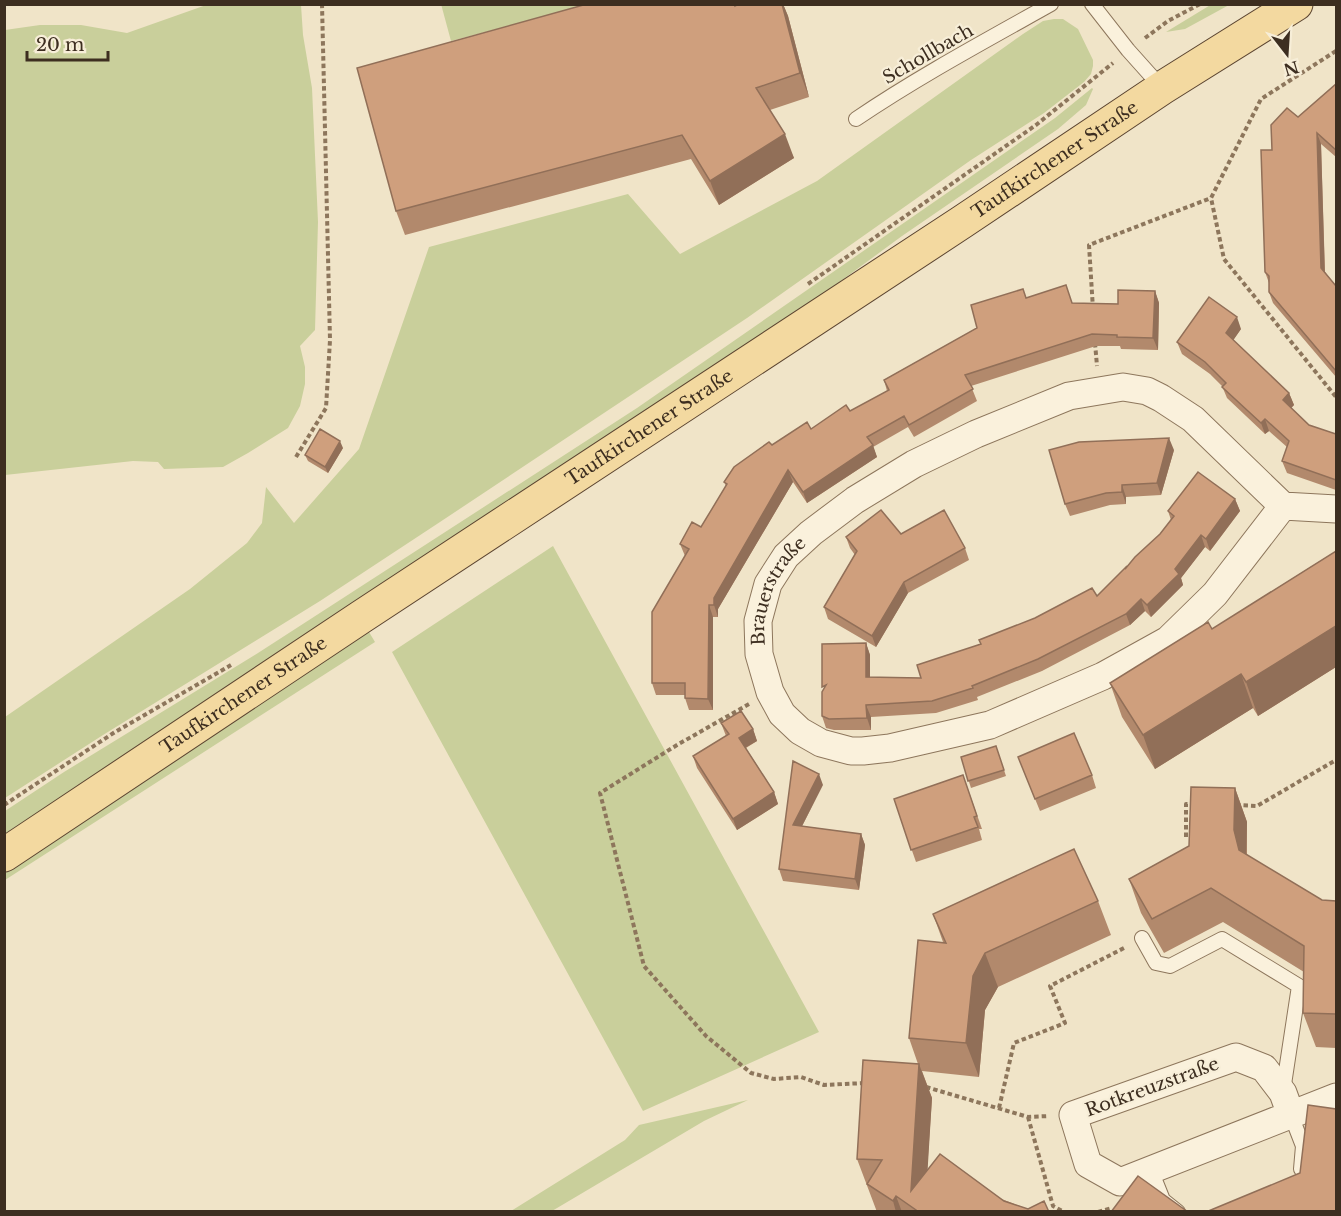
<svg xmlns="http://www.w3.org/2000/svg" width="1341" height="1216" font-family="'Libre Baskerville',serif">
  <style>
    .green { fill: #c9cf9b }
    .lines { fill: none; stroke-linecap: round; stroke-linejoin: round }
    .lane-casing { stroke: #8d765c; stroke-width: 16 }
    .street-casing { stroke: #8d765c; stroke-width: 29 }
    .primary-casing { stroke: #5b4430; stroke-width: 35 }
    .path { stroke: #8d765c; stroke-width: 4; stroke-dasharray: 4.5 3; stroke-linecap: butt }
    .lane { stroke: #faf1dc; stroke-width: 14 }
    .street { stroke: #faf1dc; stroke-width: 27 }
    .primary { stroke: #f3d9a0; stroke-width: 33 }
    .wall { fill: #b2896c }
    .shaded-wall { fill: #916f58 }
    .building { fill: #cf9f7d; stroke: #916f58; stroke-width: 1.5 }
    .labels { text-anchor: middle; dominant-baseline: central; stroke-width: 4.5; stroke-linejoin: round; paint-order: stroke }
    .street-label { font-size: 18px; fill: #3d2e20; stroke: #f7eed8 }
  </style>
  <rect width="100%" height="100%" fill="#f0e4c8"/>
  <path class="green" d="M 209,4 L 301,5 L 303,35 L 312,88 L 318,222 L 315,330 L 300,346 L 305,367 L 305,384 L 300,406 L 288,428 L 248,453 L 223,467 L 164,469 L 158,462 L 133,461 L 5,475 L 5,30 L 40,25 L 81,25 L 127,33 Z
    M 441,4 L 589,5 L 451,41 Z
    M 1212,4 L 1229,5 L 1185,29 L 1166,32 Z
    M 1054,19 L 1063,19 L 1078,29 L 1093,60 L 1093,66 L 1091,74 L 1084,82 L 1044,113 L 971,160 L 747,318 L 440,522 L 320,601 L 103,735 L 5,798 L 5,717 L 190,589 L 247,543 L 262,523 L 266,487 L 294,523 L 359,449 L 429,247 L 628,194 L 680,254 L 817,181 L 1023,34 L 1043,21 Z
    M 1092,88 L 1093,89 L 1086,105 L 1058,129 L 902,236 L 781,325 L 5,834 L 5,811 L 64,772 L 258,653 L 637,408 L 1055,118 Z
    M 553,546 L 819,1032 L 643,1111 L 392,652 Z
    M 369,632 L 375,642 L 5,880 L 5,870 Z
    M 748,1100 L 704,1121 L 552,1211 L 511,1211 L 625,1140 L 639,1125 Z"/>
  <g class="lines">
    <g class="lane-casing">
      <path id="lane" d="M 1092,4 L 1128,50 L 1162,88
        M 856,119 C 918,77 985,41 1051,4
        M 1142,938 L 1156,963 L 1170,966 L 1222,939 L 1299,986 L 1283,1091
        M 1291,1115 L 1303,1146 L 1301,1169
        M 1151,1170 L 1163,1200 L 1178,1212"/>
    </g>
    <g class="street-casing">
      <g id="street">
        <path id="s1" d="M 1283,506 L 1215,594 L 1168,640 L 1103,676 L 990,725 L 890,748 L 863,751 L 851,751 L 821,743 L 800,731 L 782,714 L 770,692 L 759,654 L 758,621 L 768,584 L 786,556 L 811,533 L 855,500 L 914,464 L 976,434 L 1069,396 L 1123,387 L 1147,391 L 1161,398 L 1193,419 L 1283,506 L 1336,509"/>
        <path d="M 1291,1115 L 1283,1093 L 1264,1068 L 1236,1057 L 1073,1115 L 1088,1164 L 1120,1182 L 1336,1097"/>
      </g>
    </g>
    <g class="primary-casing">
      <g id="primary">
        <path id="s2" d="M 4,855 L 361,617 L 962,222 L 1162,88 L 1296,4"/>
      </g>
    </g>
    <path class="path" d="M 1145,38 L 1168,21 L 1200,4
      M 1336,51 L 1261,99 L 1211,198 L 1224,259 L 1336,397
      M 808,284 L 1036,125 L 1113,63
      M 1093,309 L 1089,245 L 1211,198
      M 1095,343 L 1097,366
      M 296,457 L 326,408 L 330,340 L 322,4
      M 749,704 L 677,745 L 600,793 L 644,966 L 706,1036 L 751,1073 L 774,1079 L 801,1077 L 824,1085 L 865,1083
      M 4,805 L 115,732 L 231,665
      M 1236,805 L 1257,806 L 1336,760
      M 1186,837 L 1186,804 L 1192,804
      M 926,1087 L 1028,1117 L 1049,1116
      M 999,1108 L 1014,1043 L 1065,1023 L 1050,986 L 1126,947
      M 1028,1117 L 1053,1206 L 1064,1212
      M 1098,1212 L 1112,1208"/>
    <use href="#lane" class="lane"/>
    <use href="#street" class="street"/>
    <use href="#primary" class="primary"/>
  </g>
  <path class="wall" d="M 587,4 L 783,4 L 788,16 L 809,97 L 770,110 L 794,158 L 719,205 L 691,159 L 405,235 L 396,211 Z
    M 1336,84 L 1336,157 L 1321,144 L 1325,272 L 1336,286 L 1336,377 L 1273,303 L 1269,292 L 1269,283 L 1265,272 L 1272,150 L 1298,117 Z
    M 1155,291 L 1159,303 L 1158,350 L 1121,349 L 1120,346 L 1096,346 L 971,386 L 977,401 L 914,437 L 908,427 L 873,447 L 877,457 L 807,503 L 793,482 L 718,609 L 718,617 L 713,617 L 713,710 L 689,710 L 685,698 L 685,695 L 656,695 L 652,683 L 685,556 L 680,544 L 701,527 L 726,486 L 724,482 L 772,445 L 811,429 L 850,411 L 887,391 L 884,380 L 977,328 L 1026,298 L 1073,303 L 1118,304 Z
    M 1241,329 L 1233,340 L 1289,393 L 1294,405 L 1291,408 L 1309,425 L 1336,434 L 1336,490 L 1287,473 L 1282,461 L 1287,447 L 1269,431 L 1265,434 L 1227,398 L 1222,386 L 1210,374 L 1182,354 L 1177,342 Z
    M 343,448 L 328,473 L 308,461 L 305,455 Z
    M 1174,450 L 1161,495 L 1126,497 L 1126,504 L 1110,505 L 1070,516 L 1065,504 Z
    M 1235,499 L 1240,511 L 1210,551 L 1205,547 L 1181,578 L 1183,585 L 1151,617 L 1145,611 L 1130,625 L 1042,671 L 977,697 L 978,700 L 936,713 L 871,717 L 871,730 L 834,730 L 826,728 L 822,716 L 866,643 L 870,655 L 870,677 L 921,678 L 981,644 L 1097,596 L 1160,534 L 1171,520 L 1168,511 Z
    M 901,534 L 965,548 L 969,560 L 908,593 L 876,647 L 828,619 L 824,607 L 855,555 L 850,548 L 846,537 Z
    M 1336,551 L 1336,667 L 1258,716 L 1253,708 L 1155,769 L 1122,717 L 1110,683 L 1212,629 Z
    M 721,723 L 753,729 L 757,741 L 746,748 L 774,792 L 778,804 L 737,830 L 697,768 L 693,756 L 726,736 Z
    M 996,746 L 1006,776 L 971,788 L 961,757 Z
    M 1018,757 L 1092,775 L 1096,788 L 1040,811 Z
    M 963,775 L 982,829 L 979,829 L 982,840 L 916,862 L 894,799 Z
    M 823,785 L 802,826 L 861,834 L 865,845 L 859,890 L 783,881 L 779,869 Z
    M 1235,788 L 1247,822 L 1247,855 L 1322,900 L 1336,901 L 1336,1048 L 1316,1047 L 1303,1013 L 1304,972 L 1223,922 L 1164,953 L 1141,913 L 1129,879 L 1189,846 Z
    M 1098,901 L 1111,935 L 998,987 L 985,1010 L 979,1077 L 922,1071 L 932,1098 L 927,1171 L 1028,1209 L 1049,1212 L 877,1212 L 857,1159 L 918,1064 L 909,1038 L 943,942 L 933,914 Z"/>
  <path class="shaded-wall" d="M 782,4 L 783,4 L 788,16 L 809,97 L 800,73 Z
    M 1317,133 L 1321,144 L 1325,279 L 1321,268 Z
    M 785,134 L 794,158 L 719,205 L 710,181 Z
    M 1155,291 L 1159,303 L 1158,350 L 1153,338 Z
    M 1237,317 L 1241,329 L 1230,345 L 1226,333 Z
    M 1289,393 L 1294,405 L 1287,412 L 1283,400 Z
    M 1265,419 L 1269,431 L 1265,434 L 1261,423 Z
    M 1169,438 L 1174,450 L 1161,495 L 1157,483 Z
    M 340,441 L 343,448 L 328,473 L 325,467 Z
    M 873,445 L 877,457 L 807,503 L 803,492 Z
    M 788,470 L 793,482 L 718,609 L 718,617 L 714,605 L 714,598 Z
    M 1122,485 L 1126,497 L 1126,504 L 1122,492 Z
    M 1235,499 L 1240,511 L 1210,551 L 1206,539 Z
    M 1201,535 L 1205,547 L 1181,578 L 1183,585 L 1151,617 L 1147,605 Z
    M 904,582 L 908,593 L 876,647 L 872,636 Z
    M 1141,599 L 1145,611 L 1130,625 L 1126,614 Z
    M 709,605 L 713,617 L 713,710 L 708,699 Z
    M 1336,626 L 1336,667 L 1258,716 L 1246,682 Z
    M 866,643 L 870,655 L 870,688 L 866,677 Z
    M 1241,674 L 1253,708 L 1155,769 L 1143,735 Z
    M 866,705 L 871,717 L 871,730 L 867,718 Z
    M 753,729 L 757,741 L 743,749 L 739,738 Z
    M 819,774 L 823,785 L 797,836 L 793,825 Z
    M 1235,788 L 1247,822 L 1246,864 L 1239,850 L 1234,830 Z
    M 774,792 L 778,804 L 737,830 L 733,819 Z
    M 861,834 L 865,845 L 859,890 L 855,879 Z
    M 985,953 L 998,987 L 985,1010 L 979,1077 L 966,1043 L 973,976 Z
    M 919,1064 L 932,1098 L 925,1212 L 911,1191 Z
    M 896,1196 L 902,1212 L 896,1212 L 893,1201 Z"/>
  <path class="building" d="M 587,4 L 735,4 L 735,6 L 739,4 L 782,4 L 800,73 L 756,88 L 785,134 L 710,181 L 682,135 L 396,211 L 357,68 Z
    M 1336,84 L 1336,150 L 1317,133 L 1321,268 L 1336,286 L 1336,371 L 1269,292 L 1269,276 L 1265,272 L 1261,150 L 1272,150 L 1271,125 L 1287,108 L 1298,117 Z
    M 1066,285 L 1072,303 L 1118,304 L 1118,290 L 1155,291 L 1153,338 L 1117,337 L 1117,335 L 1092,334 L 965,375 L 973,389 L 909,425 L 904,416 L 867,437 L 873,445 L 803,492 L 788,470 L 714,598 L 714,605 L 709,605 L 708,699 L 685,698 L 685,683 L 652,683 L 652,612 L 689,549 L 680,544 L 692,522 L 701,527 L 727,484 L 724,482 L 734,467 L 769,442 L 772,445 L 807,422 L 811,429 L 846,405 L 850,411 L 889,390 L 884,380 L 977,328 L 971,305 L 1023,289 L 1026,298 Z
    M 1209,297 L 1237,317 L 1226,333 L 1289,393 L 1283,400 L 1309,425 L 1336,434 L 1336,480 L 1282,461 L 1289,441 L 1265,419 L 1261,423 L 1222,387 L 1226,383 L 1205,362 L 1177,342 Z
    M 320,429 L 340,441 L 325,467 L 305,455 Z
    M 1169,438 L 1157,483 L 1122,485 L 1122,492 L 1106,493 L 1065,504 L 1049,450 L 1079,442 Z
    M 1198,472 L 1235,499 L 1206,539 L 1201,535 L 1175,569 L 1179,574 L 1147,605 L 1141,599 L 1126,614 L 1038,659 L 972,686 L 973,688 L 932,701 L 866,705 L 867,718 L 829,719 L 822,716 L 822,692 L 826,685 L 822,687 L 822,644 L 866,643 L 866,677 L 921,678 L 917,665 L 981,644 L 979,640 L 1035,618 L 1092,588 L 1097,596 L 1126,567 L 1126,568 L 1135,557 L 1160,534 L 1174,516 L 1168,511 Z
    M 881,510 L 901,534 L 944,510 L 965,548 L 904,582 L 872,636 L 824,607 L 857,551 L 846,537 Z
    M 1336,551 L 1336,626 L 1246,682 L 1241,674 L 1143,735 L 1110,683 L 1208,622 L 1212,629 Z
    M 741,711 L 753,729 L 739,738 L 774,792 L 733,819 L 693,756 L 729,734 L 721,723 Z
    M 1074,733 L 1092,775 L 1035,799 L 1018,757 Z
    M 996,746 L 1004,770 L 968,781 L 961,757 Z
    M 793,761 L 819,774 L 793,825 L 861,834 L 855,879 L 779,869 Z
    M 963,775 L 977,816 L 974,817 L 978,827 L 911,850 L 894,799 Z
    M 1191,787 L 1235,788 L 1234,830 L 1239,850 L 1322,900 L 1336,901 L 1336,1014 L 1303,1013 L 1304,946 L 1211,888 L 1152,919 L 1129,879 L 1189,846 Z
    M 1074,849 L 1098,901 L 985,953 L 973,976 L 966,1043 L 909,1038 L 918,940 L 946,943 L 933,914 Z
    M 863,1060 L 919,1064 L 911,1191 L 940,1154 L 1004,1201 L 1028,1209 L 1044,1201 L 1049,1212 L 919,1212 L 896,1196 L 893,1201 L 867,1184 L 882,1160 L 857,1159 Z
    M 1308,1105 L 1336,1109 L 1336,1212 L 1206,1212 L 1300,1173 Z
    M 1138,1176 L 1188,1212 L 1111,1212 Z"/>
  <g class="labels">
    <g class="street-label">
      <text transform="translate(928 54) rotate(-30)">Schollbach</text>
      <text stroke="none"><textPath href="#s2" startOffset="1260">Taufkirchener Straße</textPath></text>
      <text stroke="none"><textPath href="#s2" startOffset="774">Taufkirchener Straße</textPath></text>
      <text stroke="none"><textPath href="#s1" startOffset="729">Brauerstraße</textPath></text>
      <text stroke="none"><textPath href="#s2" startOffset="288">Taufkirchener Straße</textPath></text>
      <text transform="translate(1152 1087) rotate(-20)">Rotkreuzstraße</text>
    </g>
  </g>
  <rect width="1341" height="1216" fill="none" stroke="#3d2e20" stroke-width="12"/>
  <g transform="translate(1287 54) rotate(163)" stroke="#f7eed8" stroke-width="4.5" paint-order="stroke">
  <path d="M0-4.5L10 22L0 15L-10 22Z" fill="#3d2e20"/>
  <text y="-9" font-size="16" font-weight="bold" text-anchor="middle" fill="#3d2e20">N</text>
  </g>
  <path d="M27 51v9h81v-9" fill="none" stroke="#3d2e20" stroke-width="3"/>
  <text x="36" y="51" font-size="18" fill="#3d2e20" stroke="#f7eed8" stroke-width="4.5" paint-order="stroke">20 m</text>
</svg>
